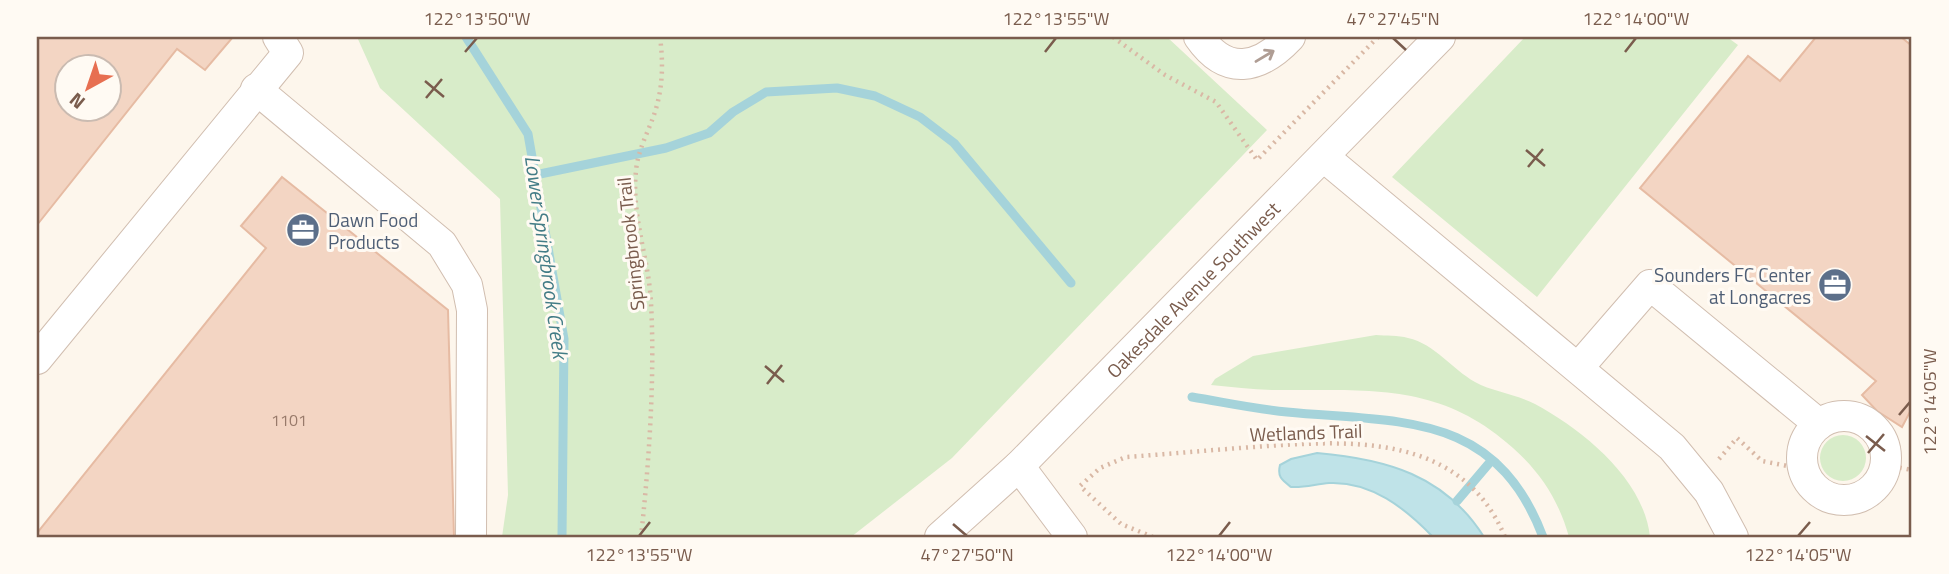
<svg xmlns="http://www.w3.org/2000/svg" width="1949" height="574" font-family="'Titillium Web',sans-serif">
  <style>
    .green { fill: #d8ecc9 }
    .water { fill: #bfe3e8; stroke: #a5d3da; stroke-width: 2 }
    .lines { fill: none; stroke-linecap: round; stroke-linejoin: round }
    .stream { stroke: #a5d3da; stroke-width: 9 }
    .building { fill: #f3d5c3; stroke: #e6bba3; stroke-width: 2; fill-rule: evenodd }
    .minor-casing { stroke: #d1beb0; stroke-width: 32 }
    .path { stroke: #d9b8a5; stroke-width: 4.5; stroke-dasharray: 2 5; stroke-linecap: butt }
    .minor { stroke: #fff; stroke-width: 30 }
    .oneway { stroke: #af9d94 }
    .ticks { fill: none; stroke: #7a5c4d; stroke-width: 2.5 }
    .labels { text-anchor: middle; dominant-baseline: central; stroke-width: 6; stroke-linejoin: round; paint-order: stroke }
    .number-label { font-size: 16px; fill: #987a6a }
    .service-label { font-size: 19px; fill: #4e5e75; stroke: #fffaf3; text-anchor: start }
    .street-label { font-size: 19px; fill: #7a5c4d; stroke: #fffaf3 }
    .water-label { font-size: 21px; font-style: italic; fill: #437c86; stroke: #fffaf3 }
    .neatline { fill: none; stroke: #7a5c4d; stroke-width: 2.5 }
    .ticks-label { font-size: 18px; text-anchor: middle; fill: #7a5c4d }
  </style>
  <rect width="100%" height="100%" fill="#fdf6ec"/>
  <path class="green" d="M 357,37 L 1167,37 L 1267,130 L 952,458 L 851,537 L 502,537 L 508,495 L 500,199 L 380,88 Z
    M 1525,37 L 1727,37 L 1738,45 L 1537,297 L 1392,177 Z
    M 1376,335 C 1386,336 1398,335 1408,338 C 1435,344 1452,369 1475,382 C 1493,392 1516,394 1535,404 C 1583,430 1644,479 1650,537 L 1569,537 C 1559,501 1541,473 1513,448 C 1439,381 1367,391 1275,390 C 1254,390 1232,387 1211,385 L 1215,379 L 1253,356 Z
    M1820 458a23 23 0 1 1 46 0a23 23 0 1 1-46 0Z"/>
  <path class="water" d="M 1317,453 C 1386,459 1445,475 1484,537 L 1433,537 C 1405,508 1371,481 1329,483 C 1316,484 1304,488 1291,487 C 1282,480 1277,477 1280,465 L 1291,459 Z"/>
  <g class="lines">
    <path class="stream" d="M 466,37 L 528,134 L 564,339 L 562,537
      M 535,175 L 666,148 L 709,133 L 733,112 L 766,92 L 837,88 L 875,96 L 920,117 L 954,143 L 1071,283
      M 1192,397 C 1223,402 1255,409 1287,412 C 1399,423 1495,410 1543,537
      M 1457,501 L 1491,461"/>
  </g>
  <path class="building" d="M 37,37 L 233,37 L 205,70 L 177,49 L 37,225 ZM 66,66 L 108,66 L 108,108 L 66,108 Z
    M 1816,37 L 1901,37 L 1912,46 L 1912,408 L 1902,427 L 1877,411 L 1862,395 L 1876,381 L 1640,188 L 1748,56 L 1780,81 Z
    M 282,177 L 448,310 L 454,537 L 37,537 L 37,533 L 266,248 L 241,226 Z"/>
  <g class="lines">
    <g class="minor-casing">
      <g id="minor">
        <path d="M 1199,37 C 1226,76 1259,70 1290,37"/>
        <path d="M 256,89 L 442,244 L 467,285 L 472,310 L 471,537"/>
        <path d="M 1324,157 L 1672,447 L 1709,492 L 1733,537"/>
        <path d="M 37,359 L 288,53 L 278,37"/>
        <path d="M 1578,368 L 1650,285 L 1819,424"/>
        <circle cx="1844" cy="458" r="42"/>
        <path d="M 1019,466 L 1072,537"/>
        <path id="s1" d="M 940,537 L 1019,466 L 1440,37"/>
      </g>
    </g>
    <path class="path" d="M 1113,37 L 1165,75 L 1216,102 L 1257,160 L 1378,37
      M 1719,459 L 1737,438 L 1762,461 L 1803,469
      M 1886,465 L 1912,470
      M 641,537 C 649,463 655,377 651,303 C 649,259 631,215 636,171 C 638,147 651,128 657,105 C 663,83 663,60 660,37
      M 1153,537 L 1121,524 L 1080,486 L 1100,468 L 1126,457 C 1169,454 1211,450 1254,447 C 1349,440 1461,432 1505,537"/>
    <use href="#minor" class="minor"/>
  </g>
  <defs><path id="oneway-shaft" d="M-6 0H5M1.5-3L5.5 0L1.5 3" fill="none" stroke-width="1.6" stroke-linecap="round" stroke-linejoin="round" transform="scale(1.75)"/></defs>
  <use class="oneway" href="#oneway-shaft" transform="translate(1265 56) rotate(-31)"/>
  <path class="ticks" d="M 1393,38 L 1406,50M 465,52 L 477,38M 1045,52 L 1056,38M 1625,52 L 1636,38M 425,81 L 444,97M 426,98 L 442,79M 1526,150 L 1545,166M 1528,167 L 1543,149M 765,366 L 784,382M 767,384 L 782,365M 1899,415 L 1910,402M 1866,436 L 1885,451M 1868,453 L 1884,434M 953,524 L 967,536M 639,536 L 650,522M 1219,536 L 1230,522M 1798,536 L 1810,522"/>
  <defs>
    <g id="office-disc" transform="scale(1.75)"><circle r="9.5" fill="#5c6f8a" stroke="#fffaf3"/><path d="M-6-3h4V-5.5h4V-3h4V5H-6ZM-1-4.5V-3h2v-1.5ZM-6 0V1H6V0Z" fill="#fff"/></g>
  </defs>
  <g fill-rule="evenodd">
    <use href="#office-disc" x="303" y="230"/>
    <use href="#office-disc" x="1835" y="285"/>
  </g>
  <g class="labels">
    <g class="number-label">
      <text x="289" y="420">1101</text>
    </g>
    <g class="service-label">
      <text x="328" y="219">Dawn Food<tspan x="328" dy="22">Products</tspan></text>
      <text x="1811" y="274" text-anchor="end">Sounders FC Center<tspan x="1811" dy="22">at Longacres</tspan></text>
    </g>
    <g class="street-label">
      <text transform="translate(630 244) rotate(-96)">Springbrook Trail</text>
      <text stroke="none"><textPath href="#s1" startOffset="354">Oakesdale Avenue Southwest</textPath></text>
      <text transform="translate(1306 432) rotate(-2)">Wetlands Trail</text>
    </g>
    <g class="water-label">
      <text transform="translate(547 257) rotate(82)">Lower Springbrook Creek</text>
    </g>
  </g>
  <rect width="1949" height="574" fill="none" stroke="#fffaf3" stroke-width="77"/>
  <g transform="translate(88 88) rotate(220)"><circle r="33" fill="#fffaf3" stroke="#cabbb1" stroke-width="2"/>
  <path d="M0-5L12 26L0 18L-12 26Z" fill="#e76f51"/>
  <text y="-10" font-size="19" font-weight="bold" text-anchor="middle" fill="#7a5c4d">N</text>
  </g>
  <rect x="38" y="38" width="1872" height="498" class="neatline"/>
  <g class="ticks-label">
    <text x="477" y="25">122°13'50"W</text>
    <text x="1056" y="25">122°13'55"W</text>
    <text x="1393" y="25">47°27'45"N</text>
    <text x="1636" y="25">122°14'00"W</text>
    <text transform="translate(1930 402) rotate(-90)" y="6">122°14'05"W</text>
    <text x="639" y="561">122°13'55"W</text>
    <text x="967" y="561">47°27'50"N</text>
    <text x="1219" y="561">122°14'00"W</text>
    <text x="1798" y="561">122°14'05"W</text>
  </g>
</svg>
